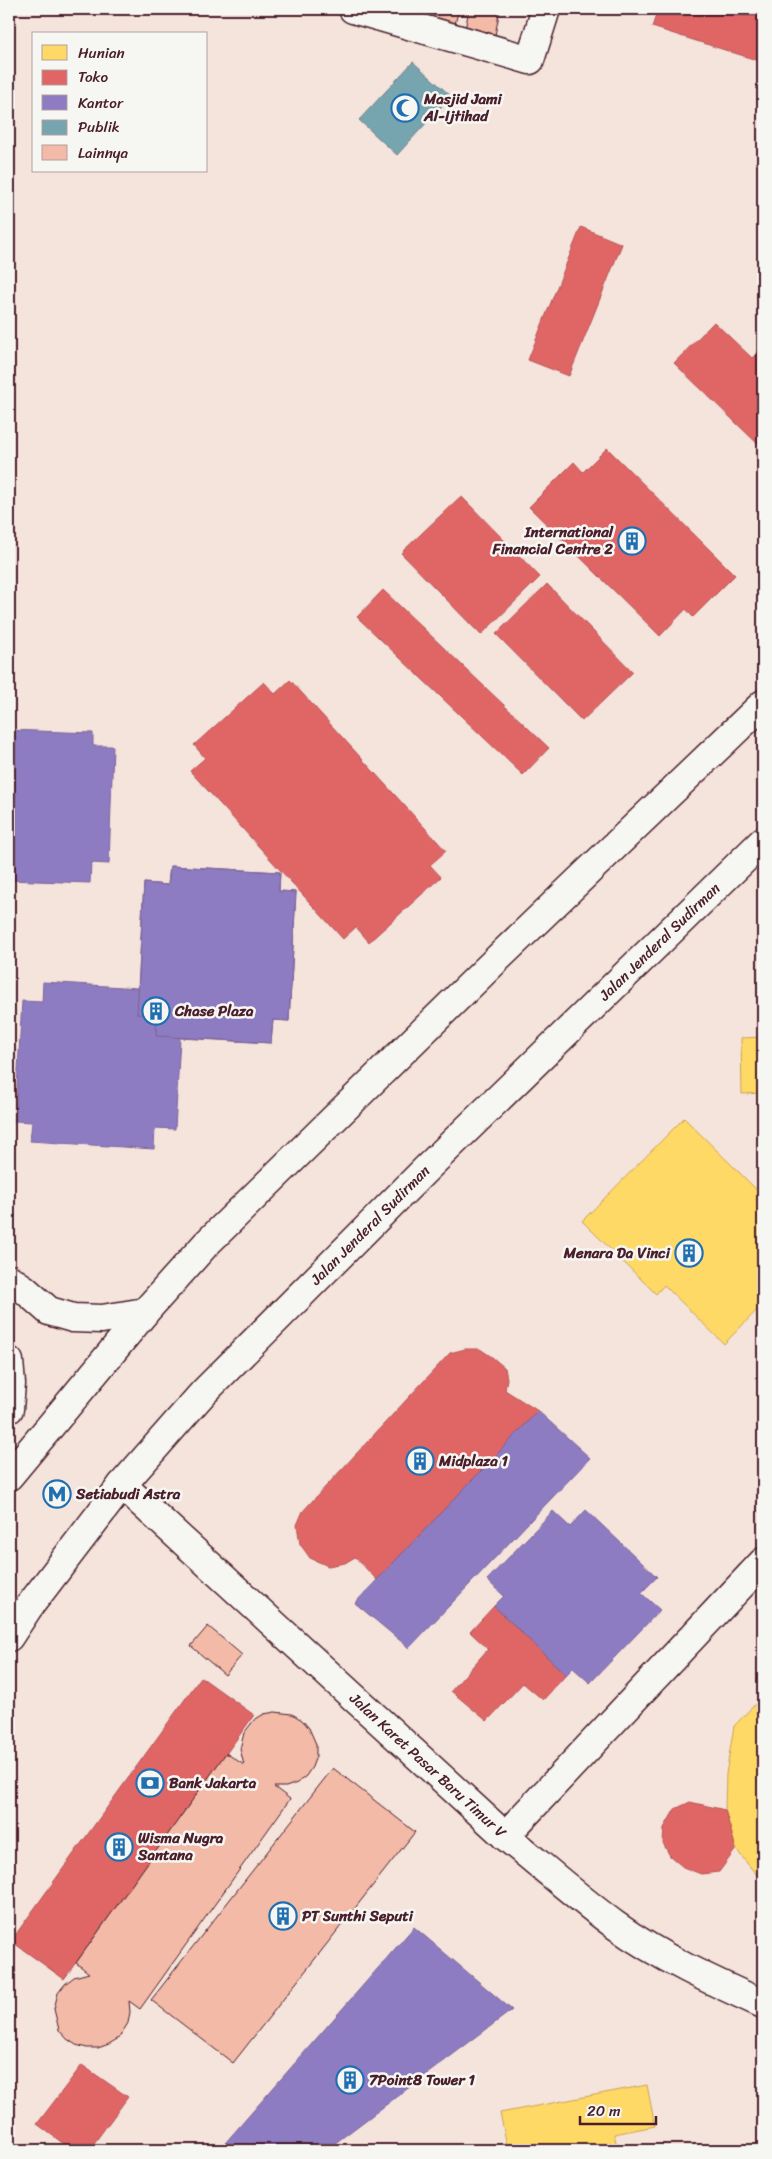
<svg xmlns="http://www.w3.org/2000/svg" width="772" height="2159" font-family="Sriracha,sans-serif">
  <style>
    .homes { fill: #ffd966; stroke: #c9a154 }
    .shops { fill: #e06666; stroke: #b35154 }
    .offices { fill: #8e7cc3; stroke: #7a6095 }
    .public { fill: #76a5af; stroke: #697d87 }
    .building { fill: #f2baa7; stroke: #4a1f2b }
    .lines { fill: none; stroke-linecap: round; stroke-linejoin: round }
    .street-casing { stroke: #4a1f2b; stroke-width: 31 }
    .secondary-casing { stroke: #4a1f2b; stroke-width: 31 }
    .primary-casing { stroke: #4a1f2b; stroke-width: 31 }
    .street { stroke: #f6f6f2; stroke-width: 28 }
    .secondary { stroke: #f6f6f2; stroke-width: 28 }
    .primary { stroke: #f6f6f2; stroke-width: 28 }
    .labels { text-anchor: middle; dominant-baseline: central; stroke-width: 5; stroke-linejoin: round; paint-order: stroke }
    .poi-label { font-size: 15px; font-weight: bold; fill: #4a1f2b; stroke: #f6f6f2; text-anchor: start }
    .street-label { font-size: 15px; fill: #4a1f2b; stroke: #f6f6f2 }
  </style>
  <rect width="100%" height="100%" fill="#f5e4dc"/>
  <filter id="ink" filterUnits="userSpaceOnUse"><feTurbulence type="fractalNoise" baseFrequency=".02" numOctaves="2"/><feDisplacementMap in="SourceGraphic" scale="10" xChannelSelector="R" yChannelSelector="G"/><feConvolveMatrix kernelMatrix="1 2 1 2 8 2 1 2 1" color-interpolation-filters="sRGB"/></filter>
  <g filter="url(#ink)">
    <path class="homes" d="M 763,1037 L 763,1093 L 742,1094 L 741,1038 Z
      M 684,1118 L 761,1194 L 758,1197 L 763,1203 L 763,1304 L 724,1344 L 664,1285 L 656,1294 L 582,1221 Z
      M 763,1696 L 763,1882 L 750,1867 L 736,1849 L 725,1810 L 726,1774 L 734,1726 Z
      M 647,2085 L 655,2126 L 614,2134 L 618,2150 L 508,2150 L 500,2113 Z"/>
    <path class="shops" d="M 658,9 L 763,9 L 763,62 L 652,27 Z
      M 581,227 L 622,244 L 569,376 L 528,360 Z
      M 714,322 L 752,358 L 763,347 L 763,449 L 674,363 Z
      M 607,448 L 735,575 L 693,617 L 686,609 L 660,636 L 529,507 L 574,462 L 583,472 Z
      M 461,496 L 540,577 L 481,635 L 401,553 Z
      M 547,584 L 633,672 L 582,721 L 496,634 Z
      M 383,590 L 549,748 L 523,775 L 357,617 Z
      M 290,680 L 446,851 L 430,865 L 441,877 L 369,942 L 356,927 L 343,939 L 190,771 L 205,758 L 194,745 L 264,682 L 275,694 Z
      M 465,1349 L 480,1349 L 492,1357 L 505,1368 L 507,1379 L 505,1390 L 538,1411 L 377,1580 L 355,1557 L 345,1563 L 328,1566 L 310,1558 L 300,1544 L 297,1525 L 303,1511 L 450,1353 Z
      M 494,1606 L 566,1675 L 543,1700 L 523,1683 L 487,1721 L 451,1691 L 488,1649 L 470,1632 Z
      M 201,1677 L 254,1715 L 64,1979 L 11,1941 Z
      M 690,1802 L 725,1810 L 736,1849 L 719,1872 L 701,1874 L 683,1867 L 670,1856 L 663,1843 L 664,1828 L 675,1809 Z
      M 82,2065 L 128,2097 L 89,2150 L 72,2150 L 37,2124 Z"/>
    <path class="offices" d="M 9,730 L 93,733 L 93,746 L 113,746 L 109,864 L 91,863 L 90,883 L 9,880 Z
      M 170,866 L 280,872 L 279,891 L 296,892 L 289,1021 L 273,1020 L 271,1043 L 156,1036 L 157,1016 L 137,1014 L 144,883 L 168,885 Z
      M 170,866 L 280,872 L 279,891 L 296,892 L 289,1021 L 273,1020 L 271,1043 L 180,1038 L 175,1129 L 155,1128 L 154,1149 L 30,1141 L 32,1122 L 15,1121 L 22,1001 L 42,1002 L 43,982 L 138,988 L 144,883 L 168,885 Z
      M 538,1411 L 590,1458 L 409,1648 L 355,1603 Z
      M 586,1510 L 657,1577 L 641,1593 L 660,1610 L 590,1683 L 573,1668 L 566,1675 L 494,1606 L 504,1596 L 487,1580 L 553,1511 L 570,1527 Z
      M 414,1927 L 512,2010 L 326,2150 L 219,2150 Z"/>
    <path class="public" d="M 413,62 L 451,96 L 397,155 L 359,120 Z"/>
    <path class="building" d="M 429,9 L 459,9 L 452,35 L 424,26 Z
      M 469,9 L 500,9 L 493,46 L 463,40 Z
      M 208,1626 L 242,1655 L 225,1675 L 191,1646 Z
      M 275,1712 L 292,1714 L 302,1720 L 309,1728 L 316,1744 L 316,1756 L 312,1767 L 306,1776 L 297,1783 L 286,1787 L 274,1787 L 290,1799 L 140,2009 L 129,2001 L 130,2012 L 128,2023 L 119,2038 L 109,2044 L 98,2048 L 87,2048 L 76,2045 L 67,2039 L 59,2030 L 54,2009 L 58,1993 L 65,1984 L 74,1977 L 89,1973 L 76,1963 L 226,1753 L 244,1765 L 240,1749 L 244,1733 L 254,1720 L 264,1714 Z
      M 333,1768 L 415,1832 L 233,2063 L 151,2000 Z"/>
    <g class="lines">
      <g class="street-casing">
        <path id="street" d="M 353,9 L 530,60 L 546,9
          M 9,1279 L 24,1289 L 49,1311 L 73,1318 L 102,1319 L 145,1312
          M 9,1361 L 11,1384 L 9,1409"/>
      </g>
      <g class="secondary-casing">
        <g id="secondary">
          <path id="s1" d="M 122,1485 L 505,1836 C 542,1866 577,1897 615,1925 C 661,1958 712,1981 763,2004"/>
          <path d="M 505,1836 L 763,1562"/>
        </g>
      </g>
      <g class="primary-casing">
        <g id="primary">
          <path d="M 9,1476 L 145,1312 L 206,1244 L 497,959 L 763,704"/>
          <path id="s2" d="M 9,1637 L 28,1608 L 122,1485 L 203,1393 L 426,1169 L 763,841"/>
        </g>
      </g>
      <use href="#street" class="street"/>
      <use href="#secondary" class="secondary"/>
      <use href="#primary" class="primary"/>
    </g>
  </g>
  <defs>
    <g id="mosque-ring" transform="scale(1.4375)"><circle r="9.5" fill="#f6f6f2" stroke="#1f6fb2" stroke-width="1.5"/><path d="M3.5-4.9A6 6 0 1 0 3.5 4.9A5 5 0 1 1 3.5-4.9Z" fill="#1f6fb2"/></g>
    <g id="building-ring" transform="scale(1.4375)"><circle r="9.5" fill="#f6f6f2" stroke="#1f6fb2" stroke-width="1.5"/><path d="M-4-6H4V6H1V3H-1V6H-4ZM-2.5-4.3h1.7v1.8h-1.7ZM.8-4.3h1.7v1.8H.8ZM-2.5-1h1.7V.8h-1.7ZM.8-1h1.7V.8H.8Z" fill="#1f6fb2"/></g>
    <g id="metro-ring" transform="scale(1.4375)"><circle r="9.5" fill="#f6f6f2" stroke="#1f6fb2" stroke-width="1.5"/><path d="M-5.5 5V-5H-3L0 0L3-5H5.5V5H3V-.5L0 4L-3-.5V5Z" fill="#1f6fb2"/></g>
    <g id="bank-ring" transform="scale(1.4375)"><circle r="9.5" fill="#f6f6f2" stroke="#1f6fb2" stroke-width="1.5"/><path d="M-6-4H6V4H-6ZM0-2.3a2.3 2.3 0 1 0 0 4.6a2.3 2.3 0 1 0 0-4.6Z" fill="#1f6fb2"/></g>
  </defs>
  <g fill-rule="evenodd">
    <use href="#mosque-ring" x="405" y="108"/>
    <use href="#building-ring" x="632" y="541"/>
    <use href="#building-ring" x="156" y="1011"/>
    <use href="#building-ring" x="689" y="1253"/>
    <use href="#building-ring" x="420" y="1461"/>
    <use href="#metro-ring" x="57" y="1494"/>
    <use href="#bank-ring" x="150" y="1783"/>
    <use href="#building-ring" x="119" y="1847"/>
    <use href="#building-ring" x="283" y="1916"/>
    <use href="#building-ring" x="350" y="2080"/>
  </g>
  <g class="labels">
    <g class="poi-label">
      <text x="424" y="99">Masjid Jami<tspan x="424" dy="17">Al-Ijtihad</tspan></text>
      <text x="613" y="532" text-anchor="end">International<tspan x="613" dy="17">Financial Centre 2</tspan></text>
      <text x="175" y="1011">Chase Plaza</text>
      <text x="670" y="1253" text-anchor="end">Menara Da Vinci</text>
      <text x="439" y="1461">Midplaza 1</text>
      <text x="76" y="1494">Setiabudi Astra</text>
      <text x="169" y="1783">Bank Jakarta</text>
      <text x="138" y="1838">Wisma Nugra<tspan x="138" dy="17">Santana</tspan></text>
      <text x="302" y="1916">PT Sunthi Seputi</text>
      <text x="369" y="2080">7Point8 Tower 1</text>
    </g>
    <g class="street-label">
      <text stroke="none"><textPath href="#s2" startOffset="954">Jalan Jenderal Sudirman</textPath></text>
      <text stroke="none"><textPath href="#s2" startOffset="549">Jalan Jenderal Sudirman</textPath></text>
      <text stroke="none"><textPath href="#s1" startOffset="415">Jalan Karet Pasar Baru Timur V</textPath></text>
    </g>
  </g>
  <rect width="772" height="2159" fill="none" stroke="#f6f6f2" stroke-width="30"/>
  <rect x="15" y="15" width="742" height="2129" fill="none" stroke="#4a1f2b" stroke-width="2" filter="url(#ink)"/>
  <rect x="32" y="32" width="175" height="140" fill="#f6f6f2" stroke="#b1a0a2"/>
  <rect x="42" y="45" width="25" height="15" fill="#ffd966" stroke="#b1a0a2"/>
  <text x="78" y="58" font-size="15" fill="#4a1f2b">Hunian</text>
  <rect x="42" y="70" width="25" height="15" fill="#e06666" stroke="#b1a0a2"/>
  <text x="78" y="82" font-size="15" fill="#4a1f2b">Toko</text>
  <rect x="42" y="95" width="25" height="15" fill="#8e7cc3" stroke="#b1a0a2"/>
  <text x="78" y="108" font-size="15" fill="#4a1f2b">Kantor</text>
  <rect x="42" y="120" width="25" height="15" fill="#76a5af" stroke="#b1a0a2"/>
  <text x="78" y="132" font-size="15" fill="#4a1f2b">Publik</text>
  <rect x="42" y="145" width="25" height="15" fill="#f2baa7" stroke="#b1a0a2"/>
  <text x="78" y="158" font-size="15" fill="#4a1f2b">Lainnya</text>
  <path d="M580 2116v8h76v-8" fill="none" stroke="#4a1f2b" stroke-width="2.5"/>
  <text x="587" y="2116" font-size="15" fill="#4a1f2b" stroke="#f6f6f2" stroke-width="4" paint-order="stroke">20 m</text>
</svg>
